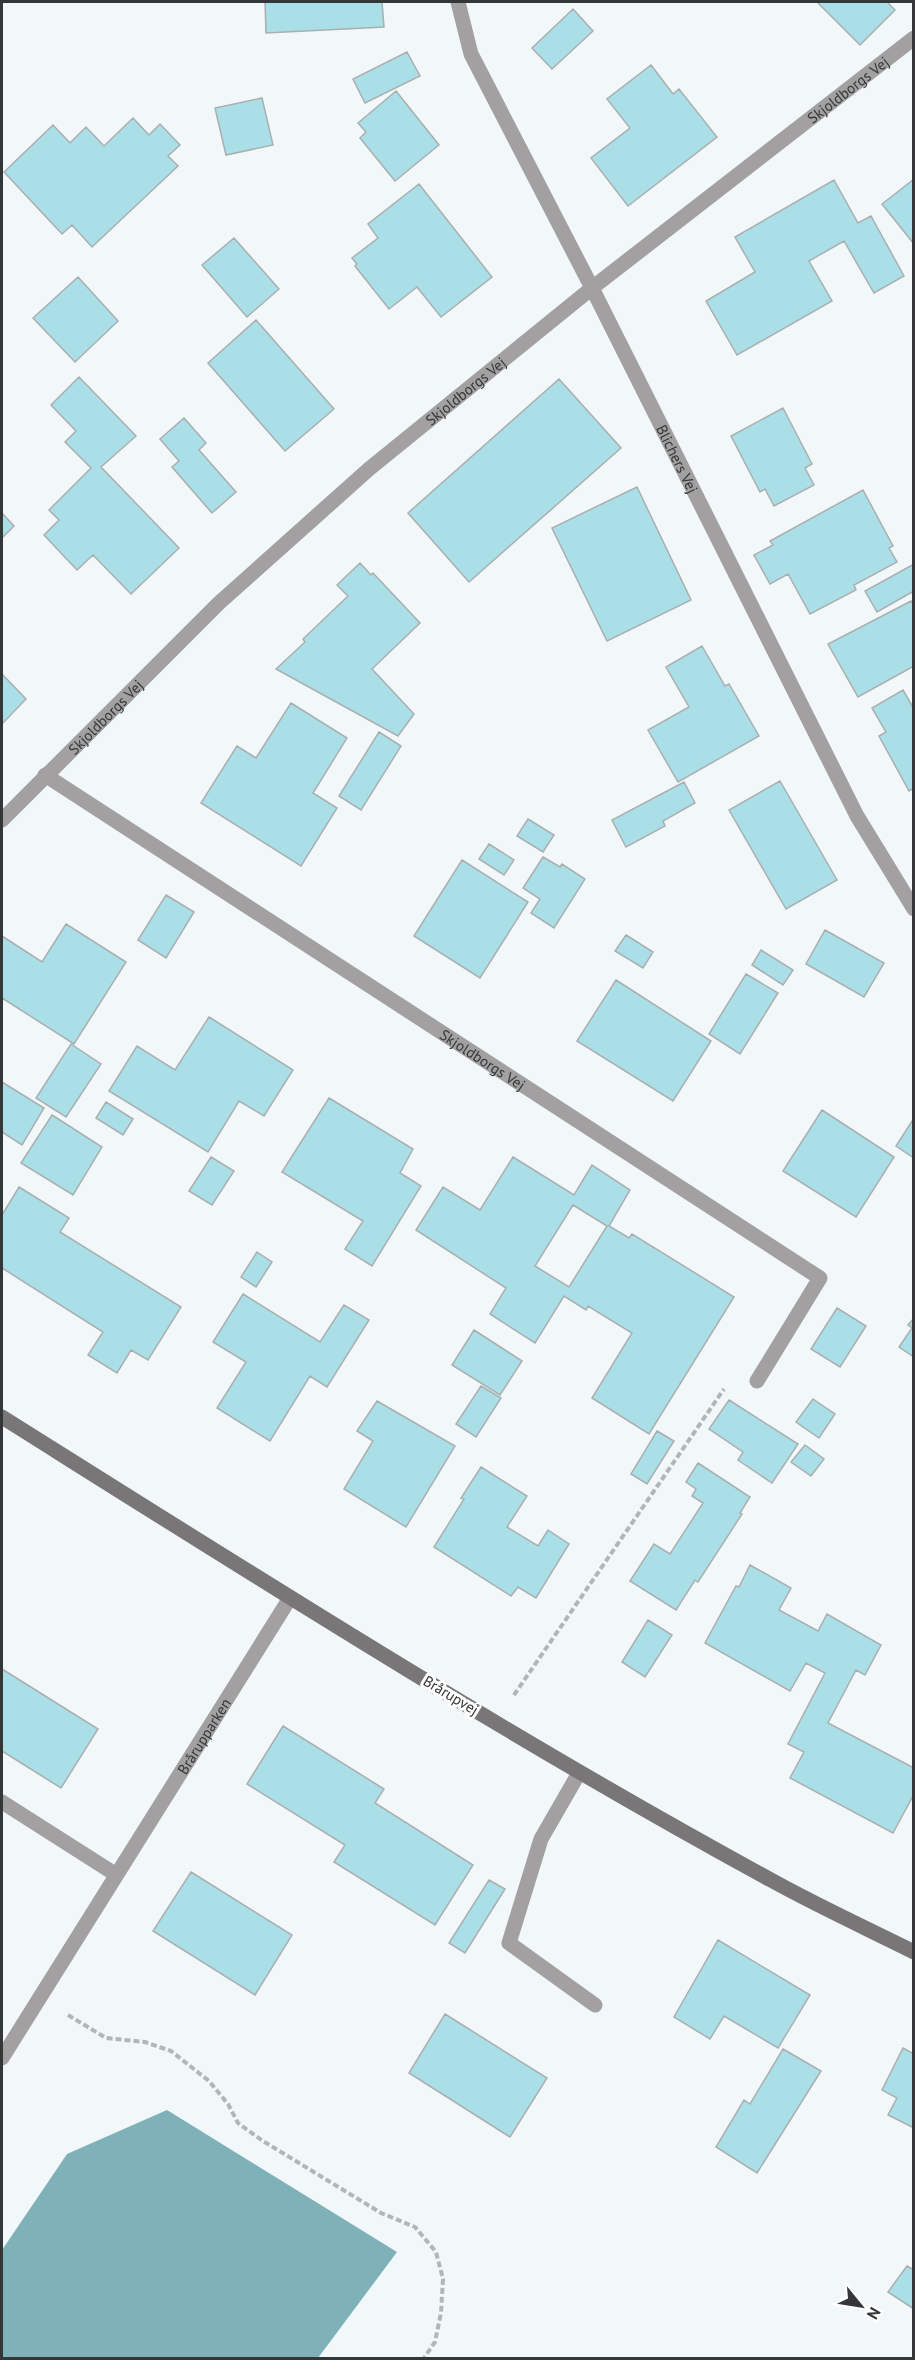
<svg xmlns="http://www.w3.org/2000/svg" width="915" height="2360" font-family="'PT Sans',sans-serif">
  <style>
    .water { fill: #7fb1b9 }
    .building { fill: #abdfe7; stroke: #a9afb0; stroke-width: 1.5; fill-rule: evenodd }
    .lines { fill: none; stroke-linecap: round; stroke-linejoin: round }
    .path { stroke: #b1b6b6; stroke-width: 4; stroke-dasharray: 6 3; stroke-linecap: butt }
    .lane { stroke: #a2a0a1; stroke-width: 15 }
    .street { stroke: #a2a0a1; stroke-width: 15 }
    .secondary { stroke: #797677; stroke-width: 15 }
    .labels { text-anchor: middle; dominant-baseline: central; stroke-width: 6; stroke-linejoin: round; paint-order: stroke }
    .street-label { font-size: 15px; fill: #343737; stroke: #fff }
  </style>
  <rect width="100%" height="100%" fill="#f2f8f9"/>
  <path class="water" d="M 167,2110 L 397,2252 L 318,2358 L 2,2358 L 2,2250 L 67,2154 Z"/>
  <path class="building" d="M 265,2 L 382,2 L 384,27 L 266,33 Z
    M 817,2 L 887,2 L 895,10 L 860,45 Z
    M 573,9 L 593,31 L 552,69 L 532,48 Z
    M 407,52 L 420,76 L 365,103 L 353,79 Z
    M 651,65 L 673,94 L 679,89 L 717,137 L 628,206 L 591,158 L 630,128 L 607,99 Z
    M 396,91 L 439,145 L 395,181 L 360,138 L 366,132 L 358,123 Z
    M 262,98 L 273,145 L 226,155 L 215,108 Z
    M 133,118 L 149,135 L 160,124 L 180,145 L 168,156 L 178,166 L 92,247 L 72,225 L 62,234 L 4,172 L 53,125 L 70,143 L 86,127 L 104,146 Z
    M 914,179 L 914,244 L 882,204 Z
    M 834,180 L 858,223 L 871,216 L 904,276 L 874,293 L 844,241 L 809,261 L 832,301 L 737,355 L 706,301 L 755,272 L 735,237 Z
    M 419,184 L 492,277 L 441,317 L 417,287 L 389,309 L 355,266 L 357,264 L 352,258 L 378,238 L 368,224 Z
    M 234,238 L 279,289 L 247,317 L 202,265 Z
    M 78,277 L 118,321 L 75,362 L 33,318 Z
    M 256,320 L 334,409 L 285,451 L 208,363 Z
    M 79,377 L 136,436 L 101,467 L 179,548 L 131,594 L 93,555 L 77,570 L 44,535 L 59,520 L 49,510 L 91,468 L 65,442 L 76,431 L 51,405 Z
    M 559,379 L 621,448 L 469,582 L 408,513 Z
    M 783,408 L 812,464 L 805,468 L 814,485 L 774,506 L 765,489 L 760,492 L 731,436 Z
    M 184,418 L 206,443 L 199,450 L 236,492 L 212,513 L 172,467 L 179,461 L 160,439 Z
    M 637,487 L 691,600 L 607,641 L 552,528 Z
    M 863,490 L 893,546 L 889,548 L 897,562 L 854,585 L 856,590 L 810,614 L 788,574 L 770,584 L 754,555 L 773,545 L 770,541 Z
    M 2,513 L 14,526 L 2,538 Z
    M 360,563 L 371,575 L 373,573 L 420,623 L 372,669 L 414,714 L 398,736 L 276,669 L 305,642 L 303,639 L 348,596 L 337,585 Z
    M 914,564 L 914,591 L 877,612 L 865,591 Z
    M 911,601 L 914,605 L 914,666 L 858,697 L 828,644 Z
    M 702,646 L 725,686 L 729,684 L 759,736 L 678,782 L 648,730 L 689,707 L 666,667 Z
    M 2,674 L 26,699 L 2,724 Z
    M 903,690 L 914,709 L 914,788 L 909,791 L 879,736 L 886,732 L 872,708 Z
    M 291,703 L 347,738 L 313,793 L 337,808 L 301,866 L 201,803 L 237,746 L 256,758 Z
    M 379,732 L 401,746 L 361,810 L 339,796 Z
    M 780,781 L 837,880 L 786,909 L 729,810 Z
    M 684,782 L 695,803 L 663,821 L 665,826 L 626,847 L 612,820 Z
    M 528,819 L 554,835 L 543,852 L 517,836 Z
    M 489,844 L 514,860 L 504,875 L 479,859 Z
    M 543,857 L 560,867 L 562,864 L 585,879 L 554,928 L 531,913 L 540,899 L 523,888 Z
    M 462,860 L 528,902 L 480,978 L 414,936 Z
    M 166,895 L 194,912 L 166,958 L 138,940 Z
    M 66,924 L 126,962 L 74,1044 L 2,998 L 2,936 L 42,962 Z
    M 825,930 L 884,963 L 864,997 L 806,964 Z
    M 626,935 L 653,952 L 643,968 L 615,951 Z
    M 761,950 L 793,970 L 783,985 L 752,965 Z
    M 746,974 L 778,993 L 740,1054 L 709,1034 Z
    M 616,980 L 711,1041 L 673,1101 L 577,1041 Z
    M 209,1017 L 293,1070 L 264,1116 L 239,1101 L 208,1152 L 109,1091 L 137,1046 L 175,1070 Z
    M 71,1044 L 101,1064 L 66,1117 L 36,1098 Z
    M 2,1082 L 44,1108 L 22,1145 L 2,1132 Z
    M 329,1098 L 413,1149 L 400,1173 L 421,1186 L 372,1266 L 345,1249 L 363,1221 L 282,1172 Z
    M 106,1102 L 133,1119 L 123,1135 L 96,1118 Z
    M 822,1110 L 894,1157 L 856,1217 L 783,1171 Z
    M 52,1115 L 102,1147 L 73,1195 L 21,1163 Z
    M 914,1118 L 914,1158 L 896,1146 Z
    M 211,1157 L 234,1171 L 212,1205 L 189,1191 Z
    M 513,1157 L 574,1195 L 592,1165 L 630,1190 L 609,1226 L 629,1238 L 632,1234 L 734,1297 L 649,1434 L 592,1398 L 632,1333 L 588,1306 L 586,1310 L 564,1296 L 535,1343 L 490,1314 L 506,1288 L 416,1230 L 443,1187 L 480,1210 ZM 573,1205 L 607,1226 L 569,1287 L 535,1266 Z
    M 19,1187 L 69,1218 L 60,1232 L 181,1307 L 148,1360 L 131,1350 L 117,1373 L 88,1355 L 103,1332 L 2,1268 L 2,1215 Z
    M 257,1252 L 272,1262 L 256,1287 L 241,1277 Z
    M 243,1294 L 320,1342 L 344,1305 L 369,1320 L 327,1387 L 310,1376 L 270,1441 L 217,1408 L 246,1362 L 213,1342 Z
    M 837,1308 L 866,1326 L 840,1367 L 811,1349 Z
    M 914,1318 L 914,1357 L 899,1347 L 912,1328 L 908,1325 Z
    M 474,1330 L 522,1361 L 500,1395 L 452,1365 Z
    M 481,1386 L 501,1398 L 476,1437 L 456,1424 Z
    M 813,1399 L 835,1414 L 819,1438 L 796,1422 Z
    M 729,1400 L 798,1444 L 772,1483 L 738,1460 L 743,1452 L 709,1429 Z
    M 377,1401 L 455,1446 L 406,1527 L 344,1489 L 373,1441 L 357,1431 Z
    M 657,1431 L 674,1441 L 647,1484 L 631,1474 Z
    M 805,1445 L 824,1459 L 811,1476 L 791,1462 Z
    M 698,1463 L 750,1497 L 740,1513 L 742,1514 L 698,1582 L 695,1580 L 676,1610 L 630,1581 L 654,1544 L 670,1554 L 703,1503 L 692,1496 L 696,1489 L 686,1482 Z
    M 481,1467 L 527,1496 L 507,1527 L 538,1546 L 548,1530 L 569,1544 L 536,1598 L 518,1587 L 511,1596 L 434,1547 L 464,1499 L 461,1498 Z
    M 750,1565 L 791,1588 L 779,1610 L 818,1631 L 827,1614 L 881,1645 L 865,1675 L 856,1670 L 828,1723 L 914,1768 L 914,1794 L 893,1833 L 790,1778 L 804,1752 L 788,1744 L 825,1673 L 806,1663 L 790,1691 L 705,1643 L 736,1586 L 739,1587 Z
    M 648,1620 L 672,1635 L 645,1677 L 622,1662 Z
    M 2,1669 L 98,1729 L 61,1788 L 2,1751 Z
    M 283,1726 L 384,1789 L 375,1803 L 473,1865 L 435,1925 L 334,1862 L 345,1845 L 247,1784 Z
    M 191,1872 L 292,1935 L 255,1995 L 153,1931 Z
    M 489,1880 L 505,1889 L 465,1953 L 449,1943 Z
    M 718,1940 L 810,1995 L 778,2048 L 724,2016 L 710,2039 L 674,2017 Z
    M 445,2014 L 547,2078 L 510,2137 L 409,2073 Z
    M 903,2048 L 914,2054 L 914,2128 L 888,2115 L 897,2098 L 882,2090 Z
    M 783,2049 L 821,2071 L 757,2173 L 716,2147 L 744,2100 L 750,2104 Z
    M 907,2266 L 914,2270 L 914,2309 L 888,2292 Z"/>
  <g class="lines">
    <path class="path" d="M 514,1695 L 724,1389
      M 68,2015 L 106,2038 L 145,2042 L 171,2051 L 209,2081 L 228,2104 L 238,2123 L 263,2141 L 381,2213 L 415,2227 L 436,2252 L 443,2279 L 441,2313 L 435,2342 L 424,2358"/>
    <path class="lane" d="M 579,1773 L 541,1839 L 509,1943 L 595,2005"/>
    <g class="street">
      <path id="s1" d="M 458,2 L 471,54 L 592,288 L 857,816 L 914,909"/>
      <path id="s2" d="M 45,775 L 820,1278 L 757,1381"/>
      <path id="s3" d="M 2,820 L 219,603 L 369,469 L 592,288 L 914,38"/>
      <path d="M 2,1802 L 115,1874"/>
      <path id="s4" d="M 2,2058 L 290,1598"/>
    </g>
    <path class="secondary" d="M 2,1417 C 255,1576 508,1737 771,1880 C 818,1906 866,1928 914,1952"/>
  </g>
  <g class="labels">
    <g class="street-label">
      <text stroke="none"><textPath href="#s3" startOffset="1119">Skjoldborgs Vej</textPath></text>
      <text stroke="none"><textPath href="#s3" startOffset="632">Skjoldborgs Vej</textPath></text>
      <text stroke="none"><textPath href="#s1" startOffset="508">Blichers Vej</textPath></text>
      <text stroke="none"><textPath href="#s3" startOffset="146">Skjoldborgs Vej</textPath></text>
      <text stroke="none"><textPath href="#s2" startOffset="522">Skjoldborgs Vej</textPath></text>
      <text transform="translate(451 1695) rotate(31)">Brårupvej</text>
      <text stroke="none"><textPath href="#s4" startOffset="380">Brårupparken</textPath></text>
    </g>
  </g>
  <rect width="915" height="2360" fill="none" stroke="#343737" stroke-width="6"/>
  <g transform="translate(861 2306) rotate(120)" stroke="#ffffff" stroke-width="4.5" paint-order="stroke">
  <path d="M0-4.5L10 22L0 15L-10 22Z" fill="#343737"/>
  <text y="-9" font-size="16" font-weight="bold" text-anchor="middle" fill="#343737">N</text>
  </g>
</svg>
